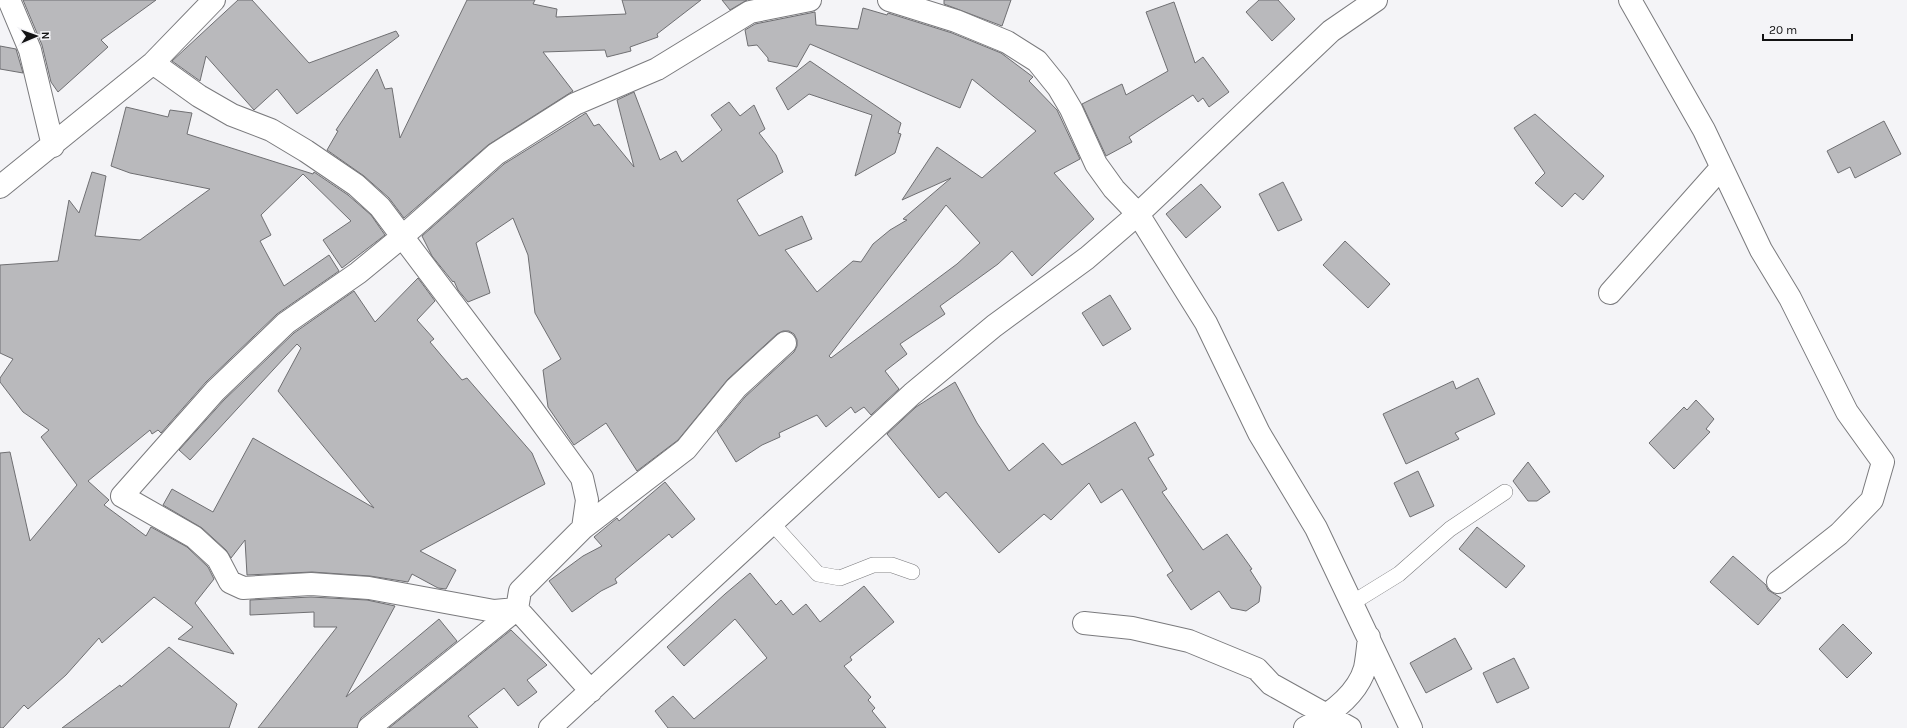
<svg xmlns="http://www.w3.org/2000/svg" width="1907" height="728" font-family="Karla,sans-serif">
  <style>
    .building { fill: #b9b9bc; stroke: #6f6f72; fill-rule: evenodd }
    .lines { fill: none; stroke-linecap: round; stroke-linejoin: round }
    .lane-casing { stroke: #7a7a7d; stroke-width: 16 }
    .street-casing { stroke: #7a7a7d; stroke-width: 24 }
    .lane { stroke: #fff; stroke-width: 15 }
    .street { stroke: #fff; stroke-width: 22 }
  </style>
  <rect width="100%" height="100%" fill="#f4f4f7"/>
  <path class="building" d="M 23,0 L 156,0 L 101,40 L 108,47 L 58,92 L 51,82 L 42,45 Z
    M 238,0 L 252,0 L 309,63 L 396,31 L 399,36 L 297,114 L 277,89 L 254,110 L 206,56 L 200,81 L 172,61 Z
    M 467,0 L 535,0 L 533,4 L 557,9 L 556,17 L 626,14 L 622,0 L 701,0 L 657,34 L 658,37 L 630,47 L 631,51 L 607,57 L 605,50 L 543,52 L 573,91 L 488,145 L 404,218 L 389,198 L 364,176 L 327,150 L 338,131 L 336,130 L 377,69 L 385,89 L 392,88 L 400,138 Z
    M 722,0 L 747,0 L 730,10 Z
    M 944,0 L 1011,0 L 1002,26 L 944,4 Z
    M 1259,0 L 1278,0 L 1295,19 L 1272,41 L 1246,12 Z
    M 1174,2 L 1195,63 L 1203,57 L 1229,92 L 1209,107 L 1203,98 L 1198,102 L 1193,95 L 1129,137 L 1132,142 L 1106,156 L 1082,104 L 1122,84 L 1126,95 L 1168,71 L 1146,12 Z
    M 863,8 L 887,15 L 888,13 L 952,33 L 1001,53 L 1033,77 L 1029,81 L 1057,110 L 1080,159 L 1054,173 L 1094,219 L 1032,276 L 1012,251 L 998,264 L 940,306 L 945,314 L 900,344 L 907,354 L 885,371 L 899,389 L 871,415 L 864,407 L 855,413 L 851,407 L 826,427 L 817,415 L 779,433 L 780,437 L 762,445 L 736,462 L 717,431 L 745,397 L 794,352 L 797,346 L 797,340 L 794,334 L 789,331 L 783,331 L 777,334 L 728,379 L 678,440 L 637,471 L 606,423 L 574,445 L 548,407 L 543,370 L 561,359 L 535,313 L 528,255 L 513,218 L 476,243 L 490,293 L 468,302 L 458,290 L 454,281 L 453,282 L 432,256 L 422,236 L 504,164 L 586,113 L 594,126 L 599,124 L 634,167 L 617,100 L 634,92 L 660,160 L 676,151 L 682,162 L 722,130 L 711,115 L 729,102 L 740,116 L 754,105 L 765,129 L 759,133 L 776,155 L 783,172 L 737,200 L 759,236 L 802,216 L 812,239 L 785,250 L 817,292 L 853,261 L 861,262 L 873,244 L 890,230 L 907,220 L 903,219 L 951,178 L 902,200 L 937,147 L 982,178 L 1036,131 L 972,79 L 960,108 L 810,44 L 797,67 L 768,61 L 768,58 L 757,45 L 748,46 L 745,30 L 755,24 L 815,12 L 816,25 L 858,29 ZM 946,205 L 980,243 L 957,264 L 831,358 L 829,356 Z
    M 0,46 L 16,49 L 23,73 L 0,69 Z
    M 810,61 L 901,123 L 898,133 L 901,134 L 895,153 L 855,176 L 872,115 L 809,94 L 788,110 L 776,88 Z
    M 126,107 L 168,117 L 170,110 L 192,113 L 187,134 L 313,174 L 314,172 L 348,195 L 371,215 L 385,235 L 342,268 L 323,240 L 351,221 L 303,174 L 261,215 L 271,235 L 260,241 L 284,286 L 329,255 L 339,271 L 277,314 L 206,382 L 161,433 L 158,430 L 152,434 L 150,430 L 88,481 L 109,500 L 104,505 L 146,536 L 151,527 L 187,547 L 208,567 L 214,579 L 195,603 L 234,654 L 178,639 L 193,627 L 154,597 L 102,643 L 99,638 L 66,675 L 28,709 L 24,705 L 3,728 L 0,728 L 0,453 L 10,452 L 30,541 L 77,485 L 41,437 L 49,430 L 23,412 L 0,382 L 0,378 L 13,359 L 0,353 L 0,265 L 58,261 L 69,200 L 79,213 L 92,172 L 106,176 L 95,236 L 140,240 L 210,189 L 130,173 L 111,166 Z
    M 1535,114 L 1604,176 L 1583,200 L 1575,193 L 1562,207 L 1535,183 L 1545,173 L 1514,128 Z
    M 1884,121 L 1901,154 L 1855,178 L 1850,167 L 1838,173 L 1827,151 Z
    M 1283,182 L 1302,220 L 1278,231 L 1259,194 Z
    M 1201,184 L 1221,207 L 1186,238 L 1166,214 Z
    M 1345,241 L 1390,284 L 1368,308 L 1323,265 Z
    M 418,278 L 435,301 L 417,320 L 434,339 L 430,342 L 462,380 L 467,378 L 532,453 L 545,484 L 420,551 L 456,570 L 446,589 L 438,588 L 412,574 L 408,582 L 370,576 L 312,572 L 247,575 L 245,540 L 231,558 L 226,550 L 202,528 L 163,505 L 172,489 L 213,512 L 253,438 L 374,508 L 278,391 L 301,348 L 297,344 L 190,460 L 179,450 L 224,400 L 294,333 L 354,291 L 375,322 Z
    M 1110,295 L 1131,329 L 1103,346 L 1082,313 Z
    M 1478,378 L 1495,414 L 1455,433 L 1459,439 L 1406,464 L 1383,414 L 1453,381 L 1456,389 Z
    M 955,382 L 977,423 L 1009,471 L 1043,443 L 1062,465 L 1135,422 L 1154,455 L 1148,458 L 1167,489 L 1162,492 L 1203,550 L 1227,534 L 1252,569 L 1250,570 L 1261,587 L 1259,602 L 1246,611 L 1231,608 L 1219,591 L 1191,610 L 1167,575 L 1173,571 L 1122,489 L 1101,503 L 1089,483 L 1051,520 L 1044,514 L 999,553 L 946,492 L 939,498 L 887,434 L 916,407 Z
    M 1696,400 L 1714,419 L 1706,429 L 1710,432 L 1674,469 L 1649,443 L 1684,407 L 1687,410 Z
    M 1528,462 L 1550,492 L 1537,501 L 1528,501 L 1513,481 Z
    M 1418,471 L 1434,506 L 1410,517 L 1394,483 Z
    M 665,482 L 695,519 L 672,538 L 669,534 L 615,579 L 617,583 L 601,591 L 572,612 L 549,581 L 583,556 L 602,546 L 594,537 L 617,518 L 619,521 Z
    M 1477,527 L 1525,566 L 1506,588 L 1459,549 Z
    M 1733,556 L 1766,585 L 1768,590 L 1781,598 L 1758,625 L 1710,582 Z
    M 750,573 L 776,605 L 781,600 L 793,615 L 806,604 L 820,622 L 864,586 L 894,622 L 850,657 L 852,660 L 844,666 L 871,697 L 868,700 L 875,708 L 872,711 L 886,728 L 668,728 L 655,711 L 673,696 L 694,719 L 767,658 L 735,619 L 684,666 L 667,647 L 725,594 Z
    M 311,597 L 367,600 L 395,606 L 346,697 L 439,619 L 457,641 L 361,718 L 357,728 L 258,728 L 337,627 L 314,627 L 314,612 L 250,615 L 250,600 Z
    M 1843,624 L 1872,653 L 1847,678 L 1819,649 Z
    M 511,630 L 547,665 L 527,680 L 537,692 L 518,706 L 504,688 L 468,716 L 478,728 L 389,728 Z
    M 1455,638 L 1472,669 L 1426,693 L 1410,663 Z
    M 169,647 L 237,704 L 229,728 L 62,728 L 120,685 L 121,687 Z
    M 1514,658 L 1529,688 L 1497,703 L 1483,673 Z"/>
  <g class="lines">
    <g class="lane-casing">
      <path id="lane" d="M 771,522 L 818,574 L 840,578 L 873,565 L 892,565 L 912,572
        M 1352,603 L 1399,574 L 1450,529 L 1505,492"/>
    </g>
    <g class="street-casing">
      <path id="street" d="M 9,0 L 30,50 L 53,146
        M 889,0 L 956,21 L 1007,42 L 1037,61 L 1058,87 L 1071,109 L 1096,164 L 1114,189 L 1138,214 L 1206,323 L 1259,433 L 1316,528 L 1411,728
        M 1630,0 L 1704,130 L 1761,250 L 1790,298 L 1847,412 L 1883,462 L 1872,500 L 1839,534 L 1778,582
        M 153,63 L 199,96 L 232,115 L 271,130 L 306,151 L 356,185 L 380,207 L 524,398 L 582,478 L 587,500 L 583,528 L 520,591 L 517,609 L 591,691
        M 0,187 L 153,63 L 214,0
        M 1610,293 L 1721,168
        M 583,528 L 686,449 L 736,388 L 785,343
        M 517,609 L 494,611 L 369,588 L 311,584 L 243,588 L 230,582 L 218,559 L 194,537 L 122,496 L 215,391 L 286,323 L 358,273 L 403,236 L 496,154 L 575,104 L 657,69 L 750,12 L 810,0
        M 1084,623 L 1132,628 L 1189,641 L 1257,669 L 1271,684 L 1350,728
        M 369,728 L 517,609
        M 550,728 L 912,394 L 994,326 L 1087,258 L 1138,214 L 1331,31 L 1376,0
        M 1305,728 C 1329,715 1357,696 1365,668 C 1367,658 1368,647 1369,637"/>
    </g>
    <use href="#lane" class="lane"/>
    <use href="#street" class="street"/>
  </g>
  <g transform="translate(36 36) rotate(88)" stroke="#f4f4f7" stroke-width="3" paint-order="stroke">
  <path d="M0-3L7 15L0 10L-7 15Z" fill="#121213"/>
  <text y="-6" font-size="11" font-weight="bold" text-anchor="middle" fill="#121213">N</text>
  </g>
  <path d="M1763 34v6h89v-6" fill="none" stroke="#121213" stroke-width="2"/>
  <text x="1769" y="34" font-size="12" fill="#121213" stroke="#f4f4f7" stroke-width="3" paint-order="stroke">20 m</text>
</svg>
